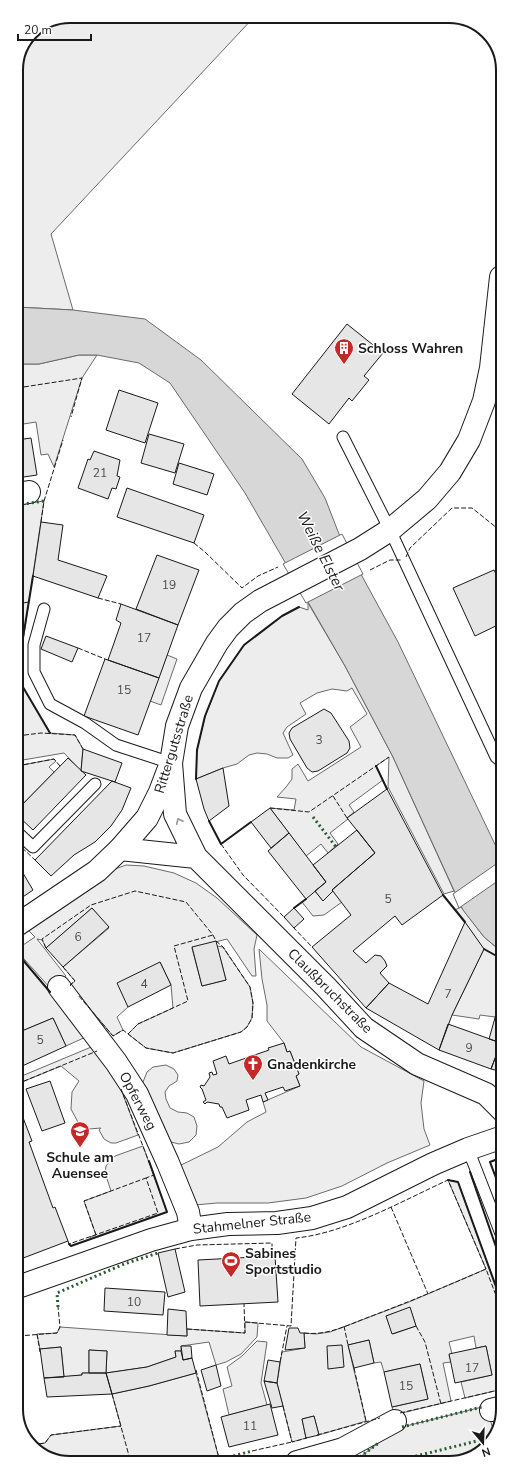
<svg xmlns="http://www.w3.org/2000/svg" width="519" height="1479" font-family="'Nunito Sans',sans-serif">
  <style>
    .built { fill: #ededed; stroke: #6a6a6a; fill-rule: evenodd }
    .water { fill: #d7d7d7; stroke: #6a6a6a }
    .pier { fill: #fff; stroke: #6a6a6a }
    .building { fill: #e6e6e6; stroke: #1a1a1a }
    .lines { fill: none; stroke-linecap: round; stroke-linejoin: round }
    .service-casing { stroke: #1a1a1a; stroke-width: 13 }
    .minor-casing { stroke: #1a1a1a; stroke-width: 24 }
    .secondary-casing { stroke: #1a1a1a; stroke-width: 24 }
    .service { stroke: #fff; stroke-width: 11 }
    .minor { stroke: #fff; stroke-width: 22 }
    .secondary { stroke: #fff; stroke-width: 22 }
    .hedge { stroke: #2b5a34; stroke-width: 3; stroke-dasharray: 2 3; stroke-linecap: butt }
    .fence { stroke: #1a1a1a; stroke-width: 1; stroke-dasharray: 5 2; stroke-linecap: butt }
    .wall { stroke: #1a1a1a; stroke-width: 2 }
    .oneway { stroke: #989898 }
    .labels { text-anchor: middle; dominant-baseline: central; stroke-width: 3; stroke-linejoin: round; paint-order: stroke }
    .number-label { font-size: 12px; fill: #4d4d4d }
    .poi-label { font-size: 14px; font-weight: bold; fill: #1a1a1a; stroke: #fff; text-anchor: start }
    .street-label { font-size: 14px; fill: #1a1a1a; stroke: #fff }
    .water-label { font-size: 15px; font-style: italic; fill: #1a1a1a; stroke: #fff }
    .rim { fill: none; stroke: #1a1a1a; stroke-width: 2 }
  </style>
  <rect width="100%" height="100%" fill="#fff"/>
  <path class="built" d="M 70,16 L 255,16 L 51,234 L 73,310 L 16,307 L 16,67 L 32,32 Z
    M 79,355 L 97,355 L 82,378 L 54,467 L 48,454 L 41,455 L 36,422 L 17,425 L 17,364 L 39,364 Z
    M 44,501 L 23,641 L 17,642 L 17,505 Z
    M 308,603 L 345,666 L 393,757 L 454,891 L 444,894 L 388,787 L 389,757 L 376,766 L 383,780 L 349,805 L 354,812 L 347,818 L 348,819 L 330,833 L 338,844 L 328,853 L 321,844 L 306,856 L 270,808 L 294,810 L 296,799 L 277,797 L 286,787 L 292,779 L 292,769 L 298,764 L 308,781 L 361,747 L 350,727 L 367,714 L 352,688 L 347,691 L 332,689 L 317,693 L 300,703 L 306,714 L 287,727 L 283,733 L 293,755 L 288,758 L 277,758 L 267,754 L 257,753 L 249,755 L 237,764 L 223,768 L 196,779 L 197,750 L 205,717 L 219,681 L 244,645 L 282,616 L 299,607 L 308,610 Z
    M 17,646 L 22,646 L 20,656 L 20,682 L 50,733 L 75,735 L 83,749 L 81,771 L 64,753 L 17,761 Z
    M 167,655 L 177,659 L 161,705 L 150,701 Z
    M 54,759 L 56,761 L 49,767 L 54,772 L 17,810 L 17,766 Z
    M 126,865 L 144,866 L 174,873 L 196,883 L 217,898 L 257,935 L 254,949 L 256,976 L 252,976 L 227,939 L 192,948 L 202,986 L 226,980 L 217,946 L 223,947 L 250,987 L 253,1003 L 252,1018 L 247,1027 L 241,1032 L 173,1053 L 146,1048 L 128,1034 L 138,1024 L 173,1008 L 171,985 L 160,962 L 128,1007 L 117,1017 L 123,1030 L 113,1036 L 70,985 L 75,981 L 63,967 L 109,928 L 92,908 L 46,948 L 42,940 L 37,939 L 66,976 L 50,988 L 17,951 L 17,949 L 35,937 L 28,930 L 115,869 Z
    M 315,891 L 323,901 L 333,891 L 342,902 L 324,915 L 313,916 L 302,902 Z
    M 461,907 L 484,937 L 502,952 L 502,1001 L 500,1001 L 495,1017 L 480,1015 L 479,1019 L 452,1015 L 484,949 L 455,910 Z
    M 259,949 L 361,1047 L 424,1081 L 421,1103 L 424,1129 L 430,1145 L 387,1163 L 342,1186 L 306,1198 L 268,1203 L 217,1203 L 195,1205 L 177,1167 L 218,1147 L 247,1122 L 266,1112 L 263,1102 L 300,1086 L 296,1076 L 299,1074 L 290,1051 L 287,1052 L 284,1043 L 267,1021 L 267,1005 L 262,979 Z
    M 17,953 L 88,1036 L 66,1046 L 53,1018 L 17,1033 Z
    M 96,1045 L 117,1078 L 138,1135 L 116,1143 L 111,1143 L 104,1139 L 99,1130 L 101,1128 L 89,1129 L 88,1126 L 84,1123 L 80,1126 L 71,1109 L 72,1092 L 79,1081 L 61,1066 L 22,1082 L 17,1096 L 17,1078 Z
    M 166,1065 L 174,1069 L 178,1075 L 177,1081 L 169,1086 L 165,1092 L 166,1099 L 170,1108 L 178,1112 L 187,1113 L 194,1117 L 197,1126 L 196,1135 L 189,1142 L 179,1144 L 171,1142 L 163,1133 L 141,1087 L 147,1072 L 153,1067 Z
    M 143,1146 L 167,1212 L 91,1239 L 90,1237 L 96,1235 L 84,1201 L 111,1191 L 105,1173 L 106,1166 L 110,1161 L 115,1156 Z
    M 448,1180 L 458,1182 L 503,1306 L 503,1389 L 465,1398 L 461,1382 L 492,1375 L 486,1346 L 476,1348 L 474,1336 L 449,1342 L 452,1354 L 449,1355 L 451,1362 L 443,1363 L 451,1401 L 394,1415 L 392,1407 L 428,1399 L 420,1364 L 384,1372 L 381,1362 L 374,1363 L 369,1340 L 348,1345 L 366,1421 L 319,1435 L 314,1416 L 302,1419 L 306,1438 L 292,1442 L 277,1383 L 282,1352 L 305,1348 L 304,1333 L 316,1334 L 330,1332 L 409,1302 L 486,1269 ZM 410,1308 L 416,1326 L 393,1334 L 386,1316 Z
    M 245,1322 L 258,1323 L 257,1337 L 241,1354 L 226,1362 L 216,1365 L 209,1342 L 181,1346 L 181,1351 L 175,1351 L 176,1357 L 147,1367 L 106,1373 L 107,1351 L 89,1350 L 89,1373 L 82,1373 L 82,1375 L 64,1377 L 61,1347 L 40,1349 L 37,1334 L 57,1333 L 60,1327 L 187,1336 L 187,1329 L 245,1333 Z
    M 257,1341 L 267,1342 L 261,1383 L 267,1405 L 229,1415 L 223,1389 L 232,1386 L 227,1367 L 242,1356 Z
    M 196,1373 L 220,1462 L 67,1463 L 35,1450 L 32,1445 L 45,1443 L 51,1435 L 121,1426 L 112,1394 L 149,1386 Z
    M 486,1406 L 493,1429 L 497,1428 L 492,1442 L 463,1461 L 351,1462 L 356,1460 L 398,1428 Z"/>
  <path class="water" d="M 16,307 L 73,310 L 145,319 L 201,360 L 302,459 L 325,498 L 339,534 L 398,642 L 502,859 L 502,952 L 484,937 L 463,910 L 393,757 L 345,666 L 245,493 L 170,383 L 139,363 L 97,355 L 79,355 L 39,364 L 17,364 Z"/>
  <path class="pier" d="M 342,534 L 363,574 L 306,603 L 283,564 Z
    M 502,860 L 502,878 L 459,908 L 453,894 Z"/>
  <path class="building" d="M 347,324 L 383,353 L 364,376 L 369,380 L 352,401 L 349,398 L 329,424 L 292,394 Z
    M 119,390 L 158,403 L 145,443 L 106,430 Z
    M 149,434 L 184,444 L 175,473 L 141,463 Z
    M 31,438 L 37,475 L 17,478 L 17,440 Z
    M 94,451 L 120,460 L 117,476 L 120,477 L 116,489 L 112,488 L 108,499 L 78,488 L 88,459 L 90,460 Z
    M 179,463 L 214,474 L 207,495 L 173,484 Z
    M 127,488 L 204,515 L 194,543 L 117,517 Z
    M 41,522 L 63,525 L 58,560 L 107,576 L 98,598 L 33,576 Z
    M 157,555 L 199,570 L 178,625 L 136,609 Z
    M 494,570 L 502,586 L 502,623 L 475,636 L 453,588 Z
    M 121,604 L 178,625 L 159,678 L 108,660 L 121,623 L 116,620 Z
    M 46,636 L 78,648 L 72,662 L 41,649 Z
    M 105,659 L 159,678 L 138,735 L 84,716 Z
    M 324,709 L 331,713 L 349,741 L 350,748 L 347,753 L 318,771 L 312,772 L 307,768 L 290,739 L 289,733 L 292,728 Z
    M 83,749 L 122,763 L 115,782 L 81,771 Z
    M 68,758 L 86,775 L 33,830 L 17,815 L 17,810 Z
    M 223,768 L 229,806 L 209,821 L 204,809 L 196,779 Z
    M 112,781 L 131,788 L 122,810 L 111,826 L 95,842 L 74,855 L 51,876 L 35,860 Z
    M 387,789 L 443,895 L 402,925 L 395,916 L 353,951 L 366,963 L 375,955 L 381,956 L 385,961 L 387,966 L 380,973 L 389,983 L 366,1008 L 312,947 L 351,915 L 332,890 L 375,853 L 347,818 Z
    M 270,808 L 289,833 L 271,848 L 251,822 Z
    M 357,830 L 375,853 L 332,890 L 333,891 L 323,901 L 315,891 L 326,882 L 313,865 Z
    M 289,833 L 326,882 L 306,899 L 268,851 Z
    M 17,863 L 33,890 L 17,901 Z
    M 92,908 L 109,927 L 63,967 L 46,948 Z
    M 294,908 L 304,919 L 294,928 L 284,917 Z
    M 465,922 L 484,949 L 452,1015 L 439,1050 L 366,1008 L 389,983 L 428,1004 Z
    M 216,941 L 226,980 L 202,986 L 192,947 Z
    M 160,962 L 171,985 L 128,1007 L 117,983 Z
    M 500,1000 L 502,1001 L 502,1036 L 501,1043 L 489,1039 Z
    M 53,1018 L 66,1046 L 20,1067 L 17,1061 L 17,1033 Z
    M 448,1024 L 501,1043 L 491,1069 L 439,1050 Z
    M 284,1043 L 287,1052 L 290,1051 L 299,1074 L 296,1076 L 300,1086 L 285,1091 L 283,1087 L 265,1093 L 268,1100 L 263,1102 L 261,1095 L 246,1100 L 249,1110 L 227,1118 L 222,1107 L 220,1107 L 219,1104 L 207,1102 L 205,1104 L 203,1102 L 206,1100 L 202,1089 L 200,1087 L 201,1085 L 204,1086 L 210,1077 L 209,1073 L 212,1072 L 213,1075 L 217,1074 L 213,1061 L 226,1056 L 229,1064 L 269,1050 L 268,1048 Z
    M 500,1045 L 502,1046 L 503,1072 L 491,1069 Z
    M 50,1081 L 65,1123 L 42,1131 L 26,1089 Z
    M 22,1115 L 32,1141 L 29,1142 L 53,1208 L 55,1207 L 68,1241 L 18,1260 L 18,1117 Z
    M 175,1249 L 185,1292 L 168,1297 L 158,1253 Z
    M 275,1256 L 278,1302 L 200,1306 L 198,1260 Z
    M 105,1288 L 165,1292 L 163,1315 L 104,1311 Z
    M 410,1307 L 416,1326 L 392,1334 L 386,1316 Z
    M 168,1309 L 186,1311 L 187,1336 L 167,1335 Z
    M 289,1328 L 298,1328 L 300,1333 L 304,1333 L 305,1348 L 285,1350 Z
    M 369,1340 L 374,1363 L 354,1368 L 348,1345 Z
    M 342,1345 L 344,1367 L 328,1369 L 327,1346 Z
    M 181,1346 L 191,1346 L 192,1358 L 183,1360 Z
    M 486,1346 L 492,1375 L 455,1383 L 449,1354 Z
    M 61,1347 L 64,1377 L 44,1378 L 40,1349 Z
    M 89,1350 L 107,1351 L 106,1373 L 89,1373 Z
    M 175,1351 L 181,1351 L 183,1360 L 192,1358 L 196,1373 L 149,1386 L 112,1394 L 106,1373 L 147,1367 L 176,1357 Z
    M 268,1360 L 280,1362 L 277,1383 L 264,1381 Z
    M 420,1364 L 428,1399 L 392,1407 L 384,1372 Z
    M 216,1365 L 221,1386 L 207,1391 L 201,1370 Z
    M 82,1373 L 106,1373 L 112,1394 L 47,1397 L 44,1378 L 82,1375 Z
    M 264,1381 L 277,1383 L 283,1406 L 272,1408 Z
    M 270,1404 L 278,1435 L 229,1447 L 221,1417 Z
    M 314,1416 L 319,1435 L 306,1438 L 302,1419 Z"/>
  <g class="lines">
    <g class="service-casing">
      <path id="service" d="M 343,437 L 390,530 L 496,757 L 502,762
        M 44,609 L 34,645 L 34,672 L 50,704 L 85,723 L 116,745 L 171,763
        M 17,832 L 33,847 L 95,784
        M 468,1149 L 503,1239"/>
    </g>
    <g class="minor-casing">
      <path id="minor" d="M 17,494 L 29,492
        M 171,763 L 175,814 L 196,857 L 326,987 L 364,1028 L 417,1064 L 486,1094 L 503,1111
        M 120,849 L 196,857
        M 59,987 L 116,1062 L 137,1094 L 168,1163 L 188,1212 L 191,1229
        M 18,1287 L 151,1240 L 191,1229 L 228,1224 L 277,1223 L 312,1218 L 347,1207 L 433,1164 L 468,1149 L 503,1137
        M 491,1410 L 503,1407
        M 297,1462 L 343,1449 L 395,1421"/>
    </g>
    <g class="secondary-casing">
      <path id="secondary" d="M 17,925 L 97,871 L 120,849 L 147,818 L 160,792 L 171,763 L 177,726 L 191,688 L 217,643 L 228,628 L 243,613 L 260,601 L 360,549 L 390,530 L 427,499 L 450,472 L 469,440 L 484,401 L 491,368 L 501,277"/>
    </g>
    <use href="#service" class="service"/>
    <use href="#minor" class="minor"/>
    <use href="#secondary" class="secondary"/>
    <path class="hedge" d="M 17,505 L 44,501
      M 313,817 L 336,847
      M 58,1307 L 57,1293 L 124,1264 L 158,1253
      M 402,1427 L 482,1407
      M 219,1460 L 252,1451
      M 356,1460 L 380,1442
      M 396,1461 L 493,1437"/>
    <path class="fence" d="M 17,388 L 82,378 L 71,417
      M 41,522 L 44,501 L 63,440
      M 194,543 L 205,552 L 242,588 L 258,576 L 278,567
      M 406,557 L 410,548 L 452,508 L 472,508 L 502,532
      M 370,570 L 390,560 L 402,560
      M 98,598 L 121,604
      M 17,604 L 29,602
      M 78,648 L 105,659
      M 17,736 L 41,733 L 75,735 L 83,749
      M 17,766 L 54,759 L 60,766
      M 333,796 L 347,818
      M 270,808 L 309,812 L 389,757
      M 17,843 L 35,860
      M 221,844 L 243,875 L 286,919
      M 293,927 L 312,947
      M 46,948 L 42,939 L 91,905 L 135,891 L 186,902 L 213,935 L 216,941 L 223,947 L 250,987 L 253,1003 L 252,1018 L 247,1027 L 241,1032 L 173,1053 L 146,1048 L 123,1030 L 113,1036 L 78,995
      M 63,967 L 75,981 L 70,985 L 72,987
      M 128,1034 L 138,1024 L 188,1001 L 174,946 L 213,935
      M 17,1084 L 97,1051
      M 503,1157 L 490,1162 L 499,1186 L 503,1185
      M 391,1207 L 428,1294
      M 96,1235 L 84,1201 L 146,1178
      M 68,1241 L 69,1244 L 158,1213 L 146,1178 L 154,1175 L 121,1089
      M 175,1249 L 197,1245 L 272,1243 L 272,1257
      M 499,1268 L 503,1278
      M 245,1322 L 291,1326 L 296,1238 C 346,1233 402,1201 448,1180 L 486,1269
      M 344,1326 L 348,1345
      M 416,1326 L 425,1342 L 441,1404
      M 187,1329 L 245,1333 L 244,1304
      M 304,1333 C 327,1336 348,1325 369,1317 C 409,1302 447,1286 486,1269 L 503,1314
      M 37,1334 L 40,1352
      M 18,1336 L 57,1333 L 60,1327 L 58,1307
      M 280,1362 L 287,1326
      M 354,1368 L 366,1421
      M 196,1370 L 220,1462
      M 112,1394 L 131,1463
      M 283,1406 L 292,1442 L 307,1438
      M 400,1413 L 503,1389
      M 317,1435 L 380,1418
      M 32,1445 L 45,1443 L 51,1435 L 121,1426
      M 252,1451 L 292,1442
      M 351,1462 L 356,1460 L 356,1462"/>
    <path class="wall" d="M 33,576 L 20,656 L 20,682 L 50,733
      M 376,766 L 387,789
      M 196,779 L 197,750 L 205,716 L 219,681 L 244,645 L 282,616 L 299,607
      M 209,821 L 221,844 L 251,822
      M 443,895 L 465,922
      M 294,908 L 306,899
      M 484,949 L 502,959
      M 17,953 L 50,992
      M 470,1172 L 503,1267
      M 448,1180 L 458,1182 L 503,1306
      M 499,1186 L 490,1162 L 503,1157
      M 69,1244 L 71,1246 L 167,1212 L 149,1161"/>
  </g>
  <defs><path id="oneway-chevron" d="M-2-3.5L2.5 0L-2 3.5" fill="none" stroke-width="1.6" stroke-linecap="round" stroke-linejoin="round"/></defs>
  <use class="oneway" href="#oneway-chevron" transform="translate(179 821) rotate(-115)"/>
  <defs>
    <g id="building-pin" transform="scale(1)"><path d="M0 17L-7.5 6A9.5 9.5 0 1 1 7.5 6Z" fill="#c62828" stroke="#fff"/><path d="M-4-6H4V6H1V3H-1V6H-4ZM-2.5-4.3h1.7v1.8h-1.7ZM.8-4.3h1.7v1.8H.8ZM-2.5-1h1.7V.8h-1.7ZM.8-1h1.7V.8H.8Z" fill="#fff"/></g>
    <g id="church-pin" transform="scale(1)"><path d="M0 17L-7.5 6A9.5 9.5 0 1 1 7.5 6Z" fill="#c62828" stroke="#fff"/><path d="M-1.2-6h2.4v3.5h3.3v2.4h-3.3V6h-2.4V-.1h-3.3v-2.4h3.3Z" fill="#fff"/></g>
    <g id="school-pin" transform="scale(1)"><path d="M0 17L-7.5 6A9.5 9.5 0 1 1 7.5 6Z" fill="#c62828" stroke="#fff"/><path d="M0-5L7-2L0 1L-7-2ZM-4 1L0 2.5L4 1V4Q0 6-4 4Z" fill="#fff"/></g>
    <g id="stadium-pin" transform="scale(1)"><path d="M0 17L-7.5 6A9.5 9.5 0 1 1 7.5 6Z" fill="#c62828" stroke="#fff"/><path d="M0-5a6.5 5 0 1 0 0 10a6.5 5 0 1 0 0-10ZM-3.5-1.8h7v3.6h-7Z" fill="#fff"/></g>
  </defs>
  <g fill-rule="evenodd">
    <use href="#building-pin" x="344" y="348"/>
    <use href="#church-pin" x="253" y="1064"/>
    <use href="#school-pin" x="80" y="1131"/>
    <use href="#stadium-pin" x="231" y="1261"/>
  </g>
  <g class="labels">
    <g class="number-label">
      <text x="100" y="473">21</text>
      <text x="169" y="585">19</text>
      <text x="144" y="638">17</text>
      <text x="124" y="690">15</text>
      <text x="319" y="740">3</text>
      <text x="388" y="899">5</text>
      <text x="78" y="937">6</text>
      <text x="144" y="984">4</text>
      <text x="448" y="994">7</text>
      <text x="40" y="1040">5</text>
      <text x="469" y="1048">9</text>
      <text x="134" y="1302">10</text>
      <text x="472" y="1368">17</text>
      <text x="406" y="1386">15</text>
      <text x="250" y="1426">11</text>
    </g>
    <g class="poi-label">
      <text x="358" y="348">Schloss Wahren</text>
      <text x="267" y="1064">Gnadenkirche</text>
      <text x="80" y="1157" text-anchor="middle">Schule am<tspan x="80" dy="16">Auensee</tspan></text>
      <text x="245" y="1253">Sabines<tspan x="245" dy="16">Sportstudio</tspan></text>
    </g>
    <g class="street-label">
      <text transform="translate(174 744) rotate(-73)">Rittergutsstraße</text>
      <text transform="translate(330 991) rotate(45)">Claußbruchstraße</text>
      <text transform="translate(138 1101) rotate(62)">Opferweg</text>
      <text transform="translate(252 1223) rotate(-6)">Stahmelner Straße</text>
    </g>
    <g class="water-label">
      <text transform="translate(321 551) rotate(63)">Weiße Elster</text>
    </g>
  </g>
  <path d="M0 0H519V1479H0ZM70 23H449A47 47 0 0 1 496 70V1409A47 47 0 0 1 449 1456H70A47 47 0 0 1 23 1409V70A47 47 0 0 1 70 23Z" fill="#fff" fill-rule="evenodd"/>
  <path class="rim" d="M70 23H449A47 47 0 0 1 496 70V1409A47 47 0 0 1 449 1456H70A47 47 0 0 1 23 1409V70A47 47 0 0 1 70 23Z"/>
  <g transform="translate(483 1443) rotate(161)" stroke="#ffffff" stroke-width="3" paint-order="stroke">
  <path d="M0-3L7 15L0 10L-7 15Z" fill="#1a1a1a"/>
  <text y="-6" font-size="11" font-weight="bold" text-anchor="middle" fill="#1a1a1a">N</text>
  </g>
  <path d="M18 34v6h73v-6" fill="none" stroke="#1a1a1a" stroke-width="2"/>
  <text x="24" y="34" font-size="12" fill="#1a1a1a" stroke="#ffffff" stroke-width="3" paint-order="stroke">20 m</text>
</svg>
